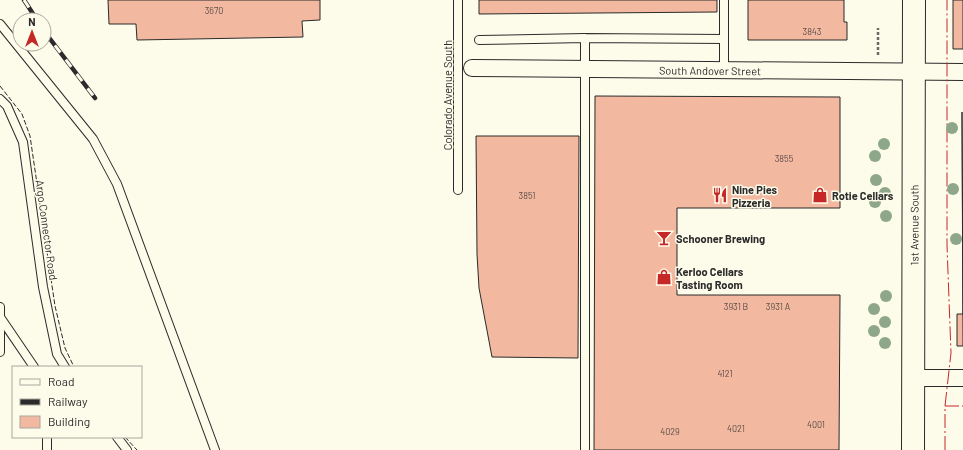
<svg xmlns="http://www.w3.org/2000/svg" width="963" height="450" font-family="Barlow,sans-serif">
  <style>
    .building { fill: #f2b8a0; stroke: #2b2b2b }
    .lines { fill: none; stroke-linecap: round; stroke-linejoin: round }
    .service-casing { stroke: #2b2b2b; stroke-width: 10 }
    .minor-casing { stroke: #2b2b2b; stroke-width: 18 }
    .primary-casing { stroke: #2b2b2b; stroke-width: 24 }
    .path { stroke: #6a6964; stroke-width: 2.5; stroke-dasharray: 3 2; stroke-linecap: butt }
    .service { stroke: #fdfbea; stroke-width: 8 }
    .minor { stroke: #fdfbea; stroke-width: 16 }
    .primary { stroke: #fdfbea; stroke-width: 22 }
    .rail-casing { stroke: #2b2b2b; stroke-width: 4.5 }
    .rail { stroke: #fdfbea; stroke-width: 3; stroke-dasharray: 9; stroke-linecap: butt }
    .fence { stroke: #2b2b2b; stroke-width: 1; stroke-dasharray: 5 2; stroke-linecap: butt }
    .power { stroke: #c62828; stroke-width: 1; stroke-dasharray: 14 3 2 3; stroke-linecap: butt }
    .tree { fill: #8ea78a }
    .labels { text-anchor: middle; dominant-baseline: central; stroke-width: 3; stroke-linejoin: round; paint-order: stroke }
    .number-label { font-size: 9px; fill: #5d4e48 }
    .street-label { font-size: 11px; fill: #2b2b2b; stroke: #fdfbea }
    .poi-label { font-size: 11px; font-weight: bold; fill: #2b2b2b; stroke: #fdfbea; text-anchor: start }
  </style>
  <rect width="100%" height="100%" fill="#fdfbea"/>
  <path class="building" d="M 108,0 L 320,0 L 320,20 L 302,21 L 303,37 L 137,40 L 136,24 L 109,24 Z
    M 479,0 L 717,0 L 717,12 L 479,14 Z
    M 748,0 L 844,0 L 844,22 L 847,22 L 847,40 L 748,40 Z
    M 953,0 L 963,0 L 963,49 L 953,49 Z
    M 595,96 L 840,97 L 840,208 L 677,208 L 677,295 L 840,295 L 839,450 L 594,450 Z
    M 962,112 L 963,346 L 957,346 L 957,314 L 963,314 Z
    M 476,136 L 579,136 L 578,358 L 492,357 L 479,288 L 477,254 Z"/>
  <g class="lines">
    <g class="service-casing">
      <path id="service" d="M 724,0 L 724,39
        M 0,24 L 93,139 L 117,184 L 215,450
        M 479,40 L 585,38
        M 0,99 L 7,106 L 23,142 L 43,287 L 57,354 L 65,367
        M 458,190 L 458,0
        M 0,307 L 0,352
        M 0,317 L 34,367
        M 47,437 L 47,450
        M 117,437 L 127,450
        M 585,450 L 585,38 L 724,39 L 724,70"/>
    </g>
    <g class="minor-casing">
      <g id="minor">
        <path id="s1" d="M 472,68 L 963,72"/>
        <path d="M 913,378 L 963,378"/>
      </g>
    </g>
    <g class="primary-casing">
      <g id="primary">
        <path id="s2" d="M 913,450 L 914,0"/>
      </g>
    </g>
    <path class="path" d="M 878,55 L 878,28"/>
    <use href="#service" class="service"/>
    <use href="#minor" class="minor"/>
    <use href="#primary" class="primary"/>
    <g class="rail-casing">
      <path id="rail" d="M 24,0 L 37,20
        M 44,31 L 95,98"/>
    </g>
    <use href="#rail" class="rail"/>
    <path class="fence" d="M 0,86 L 22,114 L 30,136 L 55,306 L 65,348 L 74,367
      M 125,437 L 137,450"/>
    <path class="power" d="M 945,406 L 963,406
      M 945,450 L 945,406 L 951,353 L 947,245 L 947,0"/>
  </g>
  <g class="tree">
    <circle cx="952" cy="128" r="6"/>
    <circle cx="884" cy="144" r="6"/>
    <circle cx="875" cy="156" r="6"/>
    <circle cx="876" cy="180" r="6"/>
    <circle cx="953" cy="189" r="6"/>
    <circle cx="885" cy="193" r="6"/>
    <circle cx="875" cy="202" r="6"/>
    <circle cx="886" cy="216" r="6"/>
    <circle cx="956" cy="239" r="6"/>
    <circle cx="886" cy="296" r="6"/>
    <circle cx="874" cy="309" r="6"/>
    <circle cx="885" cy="322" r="6"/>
    <circle cx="874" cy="331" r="6"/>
    <circle cx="885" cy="343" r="6"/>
  </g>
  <defs>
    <g id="restaurant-bare" transform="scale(1.2)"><path d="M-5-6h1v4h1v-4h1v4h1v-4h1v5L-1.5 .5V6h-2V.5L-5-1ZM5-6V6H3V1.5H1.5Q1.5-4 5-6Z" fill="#c62828" stroke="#fdfbea" stroke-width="2.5" paint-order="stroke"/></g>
    <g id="shop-bare" transform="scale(1.2)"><path d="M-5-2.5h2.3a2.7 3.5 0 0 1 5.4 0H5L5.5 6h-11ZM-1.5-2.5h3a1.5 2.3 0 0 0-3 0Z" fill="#c62828" stroke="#fdfbea" stroke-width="2.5" paint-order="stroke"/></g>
    <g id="bar-bare" transform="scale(1.2)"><path d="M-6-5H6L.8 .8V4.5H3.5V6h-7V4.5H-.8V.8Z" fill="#c62828" stroke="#fdfbea" stroke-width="2.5" paint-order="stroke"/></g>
  </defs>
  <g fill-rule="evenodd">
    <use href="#restaurant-bare" x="720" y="195"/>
    <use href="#shop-bare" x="820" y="195"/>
    <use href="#bar-bare" x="664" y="238"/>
    <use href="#shop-bare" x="664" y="277"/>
  </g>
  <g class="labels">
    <g class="number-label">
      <text x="214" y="10">3670</text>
      <text x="812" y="31">3843</text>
      <text x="784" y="158">3855</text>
      <text x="527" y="195">3851</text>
      <text x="736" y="306">3931 B</text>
      <text x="778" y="306">3931 A</text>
      <text x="725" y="373">4121</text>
      <text x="816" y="424">4001</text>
      <text x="736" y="428">4021</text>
      <text x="670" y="431">4029</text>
    </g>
    <g class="street-label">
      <text stroke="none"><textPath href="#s1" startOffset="238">South Andover Street</textPath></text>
      <text transform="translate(447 95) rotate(-90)">Colorado Avenue South</text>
      <text stroke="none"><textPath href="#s2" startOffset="225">1st Avenue South</textPath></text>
      <text transform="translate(47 230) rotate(82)">Argo Connector Road</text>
    </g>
    <g class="poi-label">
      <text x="732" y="189">Nine Pies<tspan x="732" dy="13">Pizzeria</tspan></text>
      <text x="832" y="195">Rotie Cellars</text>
      <text x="676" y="238">Schooner Brewing</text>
      <text x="676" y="271">Kerloo Cellars<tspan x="676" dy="13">Tasting Room</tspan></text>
    </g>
  </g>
  <rect x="12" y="366" width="130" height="72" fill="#fdfbea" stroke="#a9a89e"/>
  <rect x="20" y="379" width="20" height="6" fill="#fdfbea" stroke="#a9a89e"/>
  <text x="48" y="386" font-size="12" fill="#2b2b2b">Road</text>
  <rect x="20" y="399" width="20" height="6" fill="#2b2b2b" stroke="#a9a89e"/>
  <text x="48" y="406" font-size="12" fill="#2b2b2b">Railway</text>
  <rect x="20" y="416" width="20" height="12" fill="#f2b8a0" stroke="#a9a89e"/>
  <text x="48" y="426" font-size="12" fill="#2b2b2b">Building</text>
  <g transform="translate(32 32)"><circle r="19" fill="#fdfbea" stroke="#a9a89e"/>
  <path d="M0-3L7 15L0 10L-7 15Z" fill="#c62828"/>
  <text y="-6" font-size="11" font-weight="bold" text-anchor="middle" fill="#2b2b2b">N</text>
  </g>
</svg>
